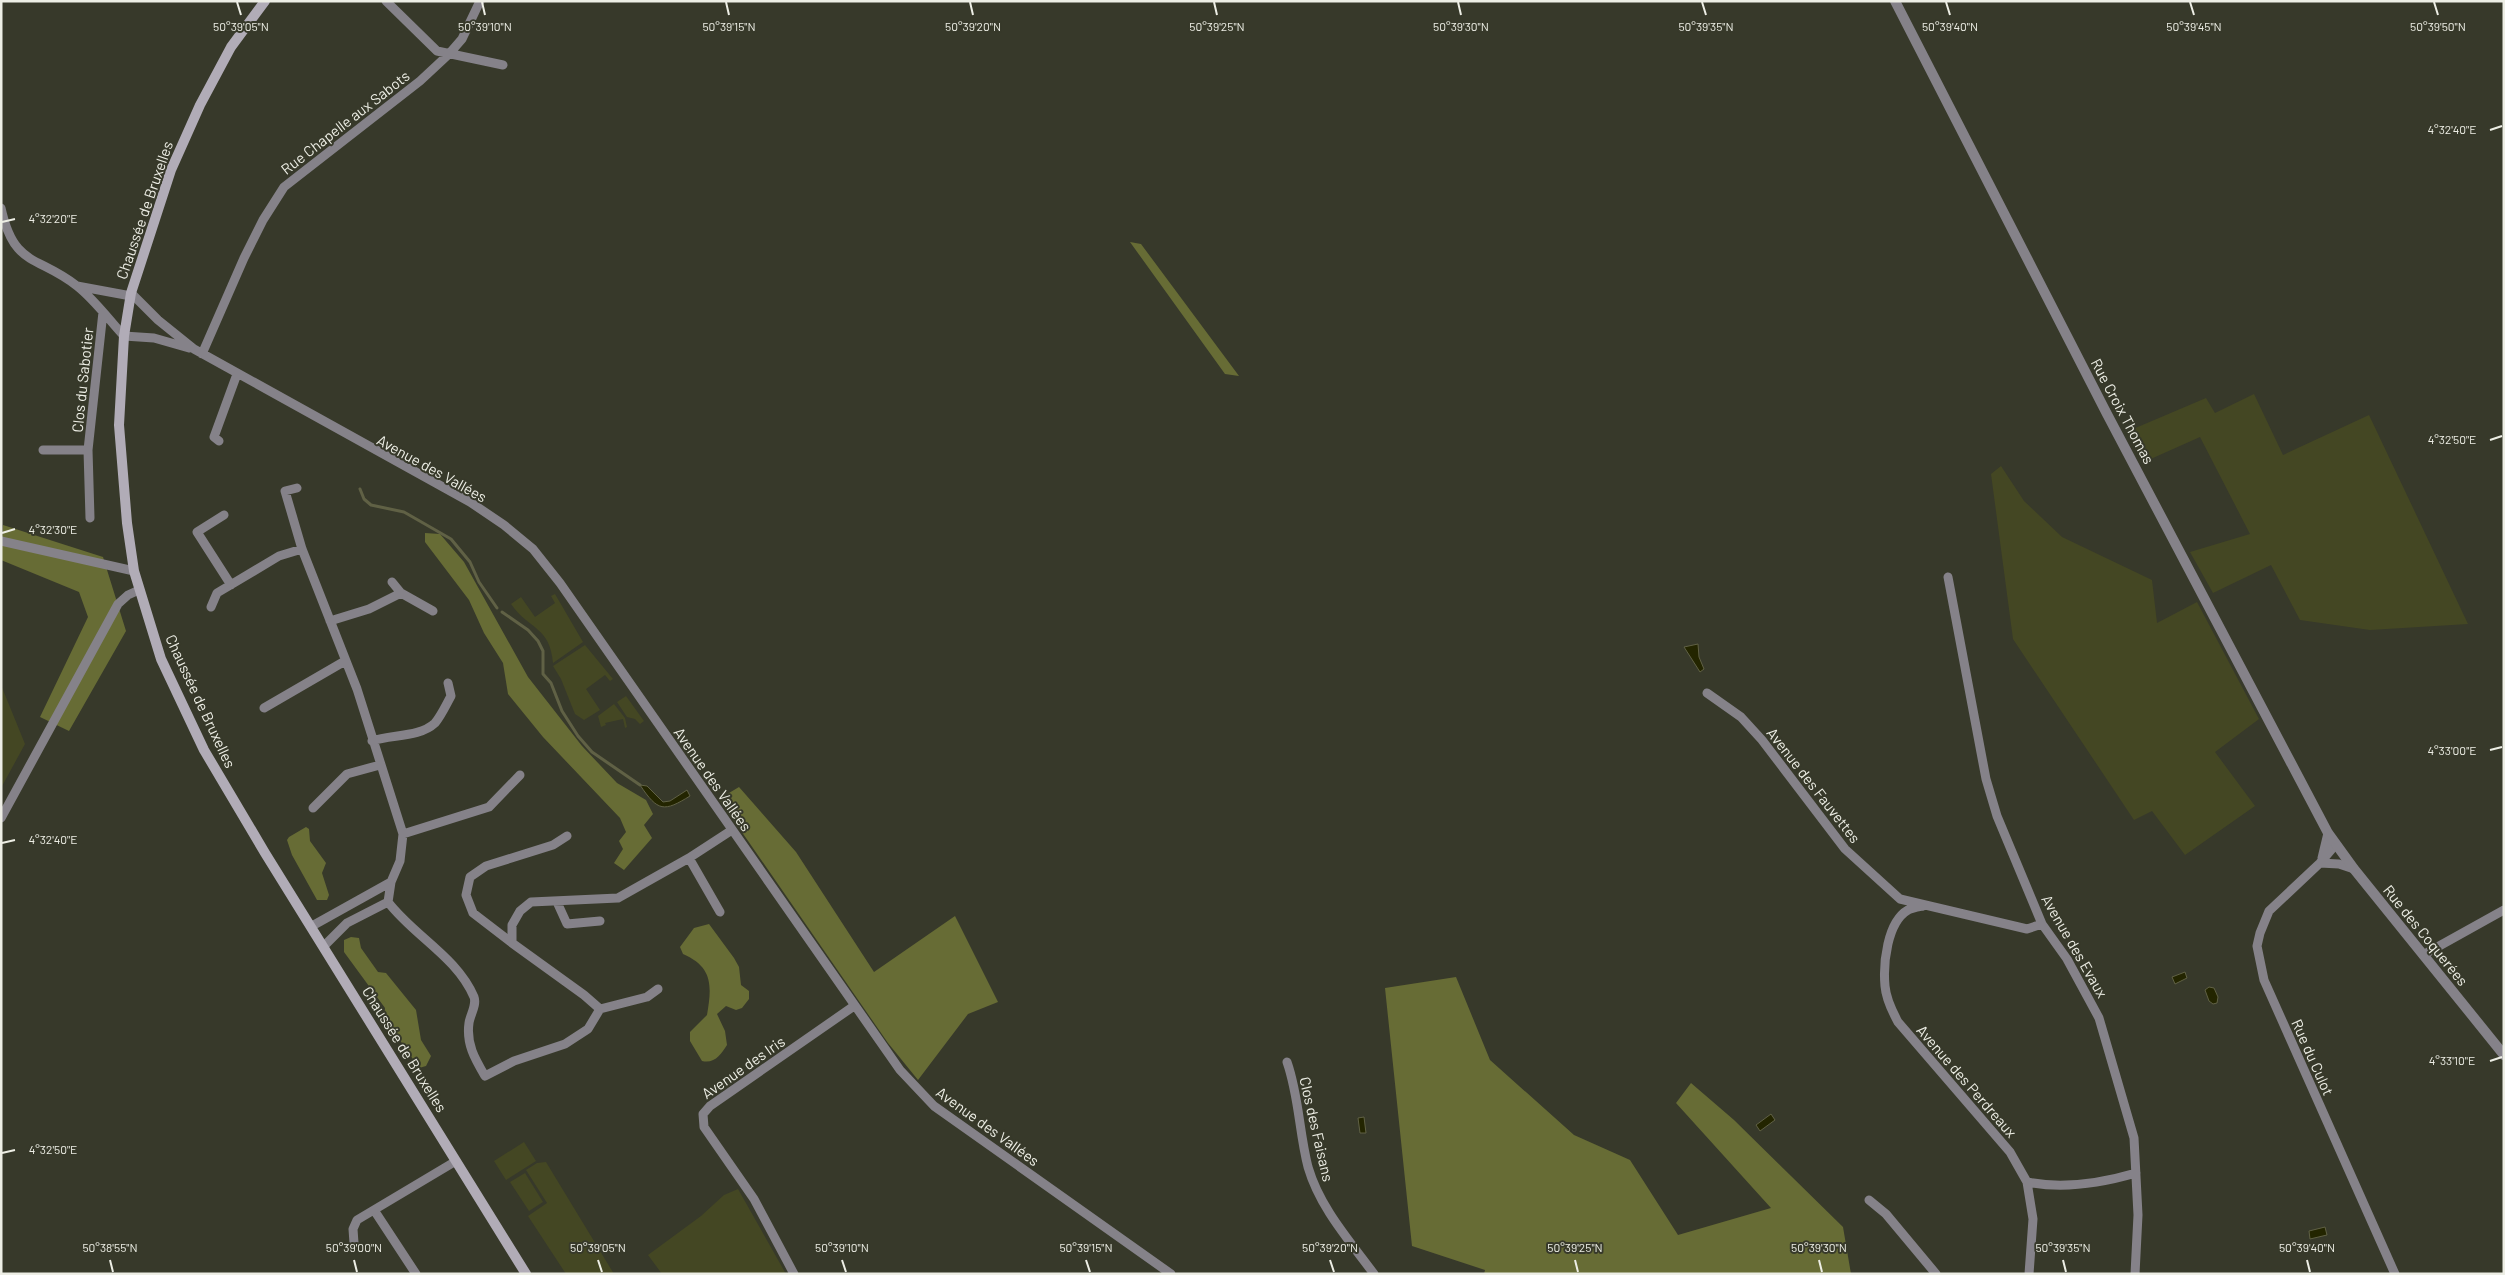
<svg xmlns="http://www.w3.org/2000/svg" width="2505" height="1275" font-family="Barlow,sans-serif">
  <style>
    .green { fill: #444723 }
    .forest { fill: #676c35 }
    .water { fill: #232500; stroke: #606145 }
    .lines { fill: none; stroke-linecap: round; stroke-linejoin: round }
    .stream { stroke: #606145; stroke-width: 3 }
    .minor { stroke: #858289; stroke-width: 9 }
    .tertiary { stroke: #858289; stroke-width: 10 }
    .secondary { stroke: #b1acb7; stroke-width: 10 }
    .ticks { fill: none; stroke: #edeee5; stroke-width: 2 }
    .labels { text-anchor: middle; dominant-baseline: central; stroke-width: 4; stroke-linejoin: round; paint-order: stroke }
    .street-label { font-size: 15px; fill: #edeee5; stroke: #37392a }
    .ticks-label { font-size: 12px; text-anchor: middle; fill: #edeee5; stroke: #37392a; stroke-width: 4; stroke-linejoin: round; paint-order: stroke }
  </style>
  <rect width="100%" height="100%" fill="#37392a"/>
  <path class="green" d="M 2254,394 L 2283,455 L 2369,415 L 2468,624 L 2370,630 L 2300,620 L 2271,565 L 2213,593 L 2190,552 L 2250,534 L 2200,437 L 2144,462 L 2126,432 L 2206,398 L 2215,413 Z
    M 2001,466 L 2024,501 L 2062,537 L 2152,580 L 2157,623 L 2197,602 L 2259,719 L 2215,752 L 2255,806 L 2185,855 L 2152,811 L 2134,820 L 2013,639 L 1991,474 Z
    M 555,594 L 583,642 L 553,663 C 550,626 529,630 511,604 L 521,597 L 535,617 L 555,603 L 551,596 Z
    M 585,645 L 613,679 L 610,681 L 605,675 L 586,689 L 600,710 L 584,720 L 575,714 L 561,679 L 553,666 Z
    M 1,685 L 25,744 L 1,788 Z
    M 626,696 L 644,721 L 640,724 L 635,719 L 627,717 L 617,702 Z
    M 614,704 L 625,718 L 627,727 L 625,728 L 623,719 L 605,723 L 606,725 L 601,727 L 598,716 Z
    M 524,1142 L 536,1161 L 506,1180 L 494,1161 Z
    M 546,1162 L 614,1274 L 566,1274 L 528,1216 L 547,1203 L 526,1170 L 537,1163 Z
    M 525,1173 L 543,1202 L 529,1211 L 510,1182 Z
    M 738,1189 L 786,1274 L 662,1274 L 648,1255 L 701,1216 L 724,1195 Z"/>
  <path class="forest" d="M 1130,242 L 1141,244 L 1239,376 L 1225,374 Z
    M 3,525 L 103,557 L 126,631 L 69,731 L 40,717 L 88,617 L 79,592 L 1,560 Z
    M 425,533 L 440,534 L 464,562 L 528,677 L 582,746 L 617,783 L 646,800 L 653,814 L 644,825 L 652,838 L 624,870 L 614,863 L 623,849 L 619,841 L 626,832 L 620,818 L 543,737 L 508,694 L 503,663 L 484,633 L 469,600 L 425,542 Z
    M 739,787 L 796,852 L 874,972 L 955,916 L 998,1002 L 968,1014 L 918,1080 L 888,1043 L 719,799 Z
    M 306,827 L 309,829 L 310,841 L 326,863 L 322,873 L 329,895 L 327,900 L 317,900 L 292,855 L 287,840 L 289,837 Z
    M 709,924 L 734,958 L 739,967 L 741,985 L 749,991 L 749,999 L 742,1008 L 736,1010 L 726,1006 L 717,1014 L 725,1031 L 727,1045 C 721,1054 715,1064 702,1061 L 690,1041 L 690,1032 L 707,1015 C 712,986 713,967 683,954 L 680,947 L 694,928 Z
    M 351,937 L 359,938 L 361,948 L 378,972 L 386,973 L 416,1010 L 421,1040 L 431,1056 L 426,1066 L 419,1068 L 384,1017 L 385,1008 L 344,952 L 344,940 Z
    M 1456,977 L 1490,1060 L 1574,1135 L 1630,1160 L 1678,1235 L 1771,1208 L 1676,1103 L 1691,1083 L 1734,1120 L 1843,1227 L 1851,1274 L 1484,1274 L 1485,1270 L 1412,1246 L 1385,988 Z"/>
  <path class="water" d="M 1698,644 L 1699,657 L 1704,669 L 1700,672 L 1684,647 Z
    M 640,785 L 647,786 L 663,802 L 670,801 L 687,790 L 690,796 C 664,812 658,812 640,785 Z
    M 2185,972 L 2187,978 L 2175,984 L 2172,977 Z
    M 2209,987 L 2214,988 L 2218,997 L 2217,1003 L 2213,1004 L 2209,1001 L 2205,990 Z
    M 1771,1114 L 1775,1120 L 1760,1131 L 1756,1125 Z
    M 1364,1117 L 1366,1133 L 1360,1133 L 1358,1118 Z
    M 2325,1227 L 2327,1235 L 2310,1239 L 2309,1231 Z"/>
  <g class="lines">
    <path class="stream" d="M 360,489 L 364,499 L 371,505 L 404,512 L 451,539 L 470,562 L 479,582 L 497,608
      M 502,612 L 528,630 L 538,641 L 543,651 L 543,674 L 551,683 L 562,711 L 578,736 L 592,752 L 640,785"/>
    <path class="minor" d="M 386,1 L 437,51 L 503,65
      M 1,208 C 14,268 38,255 77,286 C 95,300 109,320 124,336 L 154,338 L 189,348
      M 77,286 L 131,296
      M 131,293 L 158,320 L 194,349 L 470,502 L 504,525 L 533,549 L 560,583 L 900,1070 L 934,1106 L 1171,1274
      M 202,354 L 244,258 L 263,220 L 284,187 L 420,81 L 449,54 L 462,39 L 480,1
      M 219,441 L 214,437 L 237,374
      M 43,450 L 88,450
      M 297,488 L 285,491 L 302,549 L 357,689 L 403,834 L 400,861 L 391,882 L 388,902 C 414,936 457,957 474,997 C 477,1005 470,1015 469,1023 C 466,1044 475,1059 485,1076 L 514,1061 L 565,1044 L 588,1029 L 600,1009 L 584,995 L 512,943 L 512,925 L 520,911 L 531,902 L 618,898 L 689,858 L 732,830
      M 224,515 L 197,532 L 231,585
      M 90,518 L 88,450 L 103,312
      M 1,541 L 134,571
      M 1948,577 L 1986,779 L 1997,816 L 2042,924 L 2067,959 L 2099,1018 L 2134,1138 L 2138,1215 L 2135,1274
      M 392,582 L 401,593
      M 211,607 L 217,593 L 279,556 L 302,549
      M 330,621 L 369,609 L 401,593 L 433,611
      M 1707,693 L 1741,717 L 1762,740 L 1845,849 L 1900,899 L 2027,929 L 2042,924
      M 264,708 L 345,661
      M 372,741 C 391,734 419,738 435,723 C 441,716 446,705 451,696 L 448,683
      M 313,808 L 347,774 L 380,765
      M 1,818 L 118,604 L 128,595 L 139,590
      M 403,834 L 489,807 L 520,775
      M 2336,844 L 2320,863 L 2269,911 L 2260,933 L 2257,946 L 2264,980 L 2395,1274
      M 689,858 L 720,912
      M 2322,858 L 2328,833
      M 2320,863 L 2339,864 L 2354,869
      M 557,902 L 567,924 L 600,921
      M 1923,906 C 1918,907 1912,908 1908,910 C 1887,922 1883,964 1885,986 C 1886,999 1892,1011 1898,1022 L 2010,1152 L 2027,1182 C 2062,1189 2102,1183 2136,1173
      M 312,926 L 391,882
      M 512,943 L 473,913 L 466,895 L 470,877 L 486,866 L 553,845 L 567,836
      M 324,946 L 347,923 L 388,902
      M 2423,955 L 2504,910
      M 600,1009 L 647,997 L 658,989
      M 1287,1062 C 1299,1096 1299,1132 1308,1167 C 1320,1208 1349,1240 1374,1274
      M 2027,1182 L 2033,1219 L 2029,1274
      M 1869,1200 L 1886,1214 L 1936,1274
      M 374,1210 L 416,1274
      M 354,1243 L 353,1229 L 357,1220 L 456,1161
      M 794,1274 L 754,1199 L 704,1127 L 703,1114 L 710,1106 L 854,1006"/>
    <path class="tertiary" d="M 1895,1 L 2107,414 L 2328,833 L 2354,869 L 2504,1055"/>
    <path class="secondary" d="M 265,1 L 231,47 L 200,105 L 171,170 L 131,293 L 124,336 L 119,425 L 127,523 L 134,571 L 161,659 L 204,750 L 265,853 L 526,1274"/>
  </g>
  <path class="ticks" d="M 237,2 L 241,15M 482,2 L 485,15M 726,2 L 729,15M 970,2 L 973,15M 1214,2 L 1217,15M 1458,2 L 1461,15M 1702,2 L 1706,15M 1946,2 L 1950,15M 2190,2 L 2194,15M 2434,2 L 2438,15M 2490,130 L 2502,126M 2,222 L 15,219M 2490,440 L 2502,436M 2,533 L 15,529M 2490,750 L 2502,747M 2,843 L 15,840M 2490,1061 L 2502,1057M 2,1153 L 15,1150M 110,1260 L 113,1272M 354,1260 L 357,1272M 598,1260 L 602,1272M 842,1260 L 846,1272M 1086,1260 L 1090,1272M 1330,1260 L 1334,1272M 1575,1260 L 1578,1272M 1819,1260 L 1822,1272M 2063,1260 L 2066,1272M 2307,1260 L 2310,1272"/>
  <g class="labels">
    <g class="street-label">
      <text transform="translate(345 122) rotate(-38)">Rue Chapelle aux Sabots</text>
      <text transform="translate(144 210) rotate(-71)">Chaussée de Bruxelles</text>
      <text transform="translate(82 380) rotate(-84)">Clos du Sabotier</text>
      <text transform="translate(2123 411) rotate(62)">Rue Croix Thomas</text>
      <text transform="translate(432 468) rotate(29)">Avenue des Vallées</text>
      <text transform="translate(201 701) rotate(65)">Chaussée de Bruxelles</text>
      <text transform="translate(713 779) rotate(55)">Avenue des Vallées</text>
      <text transform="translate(1814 785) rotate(52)">Avenue des Fauvettes</text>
      <text transform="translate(2426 935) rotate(51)">Rue des Coquerées</text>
      <text transform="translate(2075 946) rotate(60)">Avenue des Evaux</text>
      <text transform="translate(405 1049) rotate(58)">Chaussée de Bruxelles</text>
      <text transform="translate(2313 1057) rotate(66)">Rue du Culot</text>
      <text transform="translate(743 1067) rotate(-35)">Avenue des Iris</text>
      <text transform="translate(1967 1081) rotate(49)">Avenue des Perdreaux</text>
      <text transform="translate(988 1126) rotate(36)">Avenue des Vallées</text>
      <text transform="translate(1317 1129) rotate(77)">Clos des Faisans</text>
    </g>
  </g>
  <g class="ticks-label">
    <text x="241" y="31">50°39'05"N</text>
    <text x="485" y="31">50°39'10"N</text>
    <text x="729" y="31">50°39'15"N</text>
    <text x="973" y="31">50°39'20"N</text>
    <text x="1217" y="31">50°39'25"N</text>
    <text x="1461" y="31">50°39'30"N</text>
    <text x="1706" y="31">50°39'35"N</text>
    <text x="1950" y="31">50°39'40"N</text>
    <text x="2194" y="31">50°39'45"N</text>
    <text x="2438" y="31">50°39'50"N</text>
    <text x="2452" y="134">4°32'40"E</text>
    <text x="53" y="223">4°32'20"E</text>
    <text x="2452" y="444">4°32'50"E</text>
    <text x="53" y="534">4°32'30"E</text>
    <text x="2452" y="755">4°33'00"E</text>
    <text x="53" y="844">4°32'40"E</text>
    <text x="2452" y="1065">4°33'10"E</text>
    <text x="53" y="1154">4°32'50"E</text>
    <text x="110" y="1252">50°38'55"N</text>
    <text x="354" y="1252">50°39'00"N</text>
    <text x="598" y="1252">50°39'05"N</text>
    <text x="842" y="1252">50°39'10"N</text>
    <text x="1086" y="1252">50°39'15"N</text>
    <text x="1330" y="1252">50°39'20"N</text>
    <text x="1575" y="1252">50°39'25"N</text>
    <text x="1819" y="1252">50°39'30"N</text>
    <text x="2063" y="1252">50°39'35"N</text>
    <text x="2307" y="1252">50°39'40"N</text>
  </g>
  <rect width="2505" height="1275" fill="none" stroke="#edeee5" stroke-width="5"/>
</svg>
